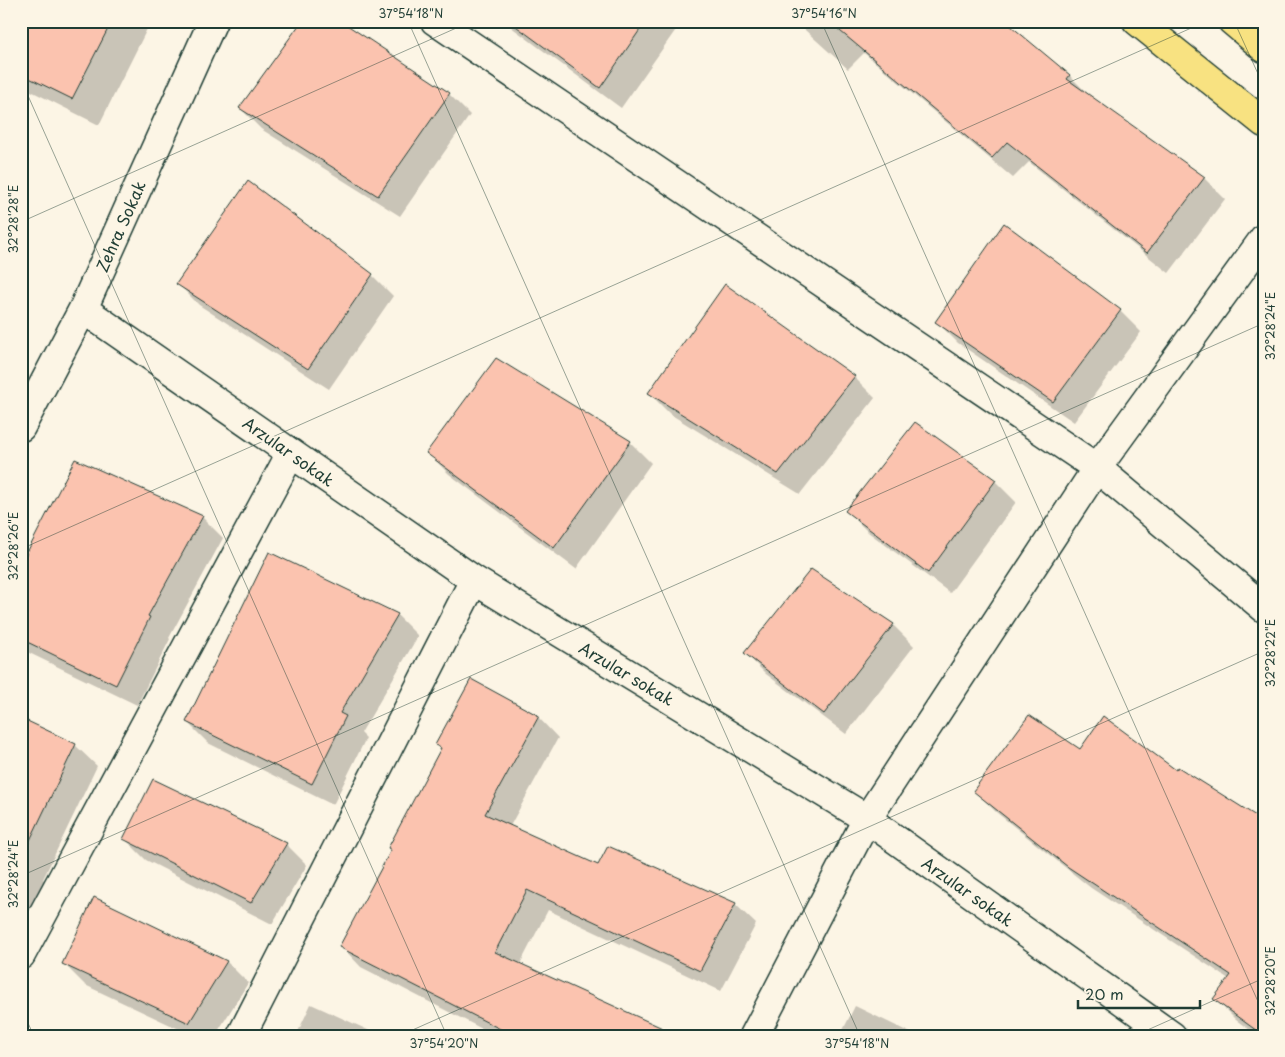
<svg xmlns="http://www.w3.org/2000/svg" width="1285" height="1057" font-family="'Playpen Sans',sans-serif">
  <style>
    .shadow { fill: #0003 }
    .building { fill: #fbc3af; stroke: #1f3d34 }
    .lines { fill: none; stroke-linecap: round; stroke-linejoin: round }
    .minor-casing { stroke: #1f3d34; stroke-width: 31 }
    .major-casing { stroke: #1f3d34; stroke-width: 31 }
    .minor { stroke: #fcf5e5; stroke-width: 28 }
    .major { stroke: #f8e281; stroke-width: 28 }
    .ticks { fill: none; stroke: #1f3d34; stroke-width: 1; stroke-opacity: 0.45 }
    .labels { text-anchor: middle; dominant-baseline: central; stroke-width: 4; stroke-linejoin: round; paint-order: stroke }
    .street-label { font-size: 16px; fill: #1f3d34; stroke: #fcf5e5 }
    .neatline { fill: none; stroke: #1f3d34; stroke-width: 2 }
    .ticks-label { font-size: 12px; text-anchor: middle; fill: #1f3d34 }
  </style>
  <rect width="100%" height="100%" fill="#fcf5e5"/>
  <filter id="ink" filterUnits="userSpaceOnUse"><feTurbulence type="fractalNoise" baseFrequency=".02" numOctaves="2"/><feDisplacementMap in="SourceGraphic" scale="10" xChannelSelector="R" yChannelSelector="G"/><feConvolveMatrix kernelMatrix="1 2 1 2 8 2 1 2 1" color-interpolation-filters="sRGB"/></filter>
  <g filter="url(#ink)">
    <path class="shadow" d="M 21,21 L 151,21 L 99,125 L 21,86 Z
      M 503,21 L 682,21 L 621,108 Z
      M 795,21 L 1003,21 L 1070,76 L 1091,97 L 1204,178 L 1225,199 L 1169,273 L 1029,162 L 1013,178 L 864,53 L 848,69 Z
      M 449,94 L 470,115 L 400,216 L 261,129 L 240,108 Z
      M 372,275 L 393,296 L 329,389 L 199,305 L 178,284 Z
      M 1120,311 L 1141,332 L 1074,422 L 958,343 L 937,322 Z
      M 496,360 L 630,442 L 651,463 L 576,569 L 449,474 L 428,453 Z
      M 854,377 L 875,398 L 800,494 L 670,414 L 649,393 Z
      M 915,424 L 995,481 L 1016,502 L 950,593 L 868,532 L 847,511 Z
      M 202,517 L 223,538 L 169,638 L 170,639 L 137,705 L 21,649 L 21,565 Z
      M 397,615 L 418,636 L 361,733 L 366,738 L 333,805 L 208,743 L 187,722 Z
      M 893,625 L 914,646 L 846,734 L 766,674 L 745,653 Z
      M 538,717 L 558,738 L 510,826 L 599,867 L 735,904 L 756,924 L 721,991 L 548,910 L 520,964 L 676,1036 L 496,1036 L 361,967 L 341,946 L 392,851 L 442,750 L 437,745 Z
      M 21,719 L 75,745 L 97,766 L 43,879 L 48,884 L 21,933 Z
      M 1080,750 L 1176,772 L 1264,1036 L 1258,1036 L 1236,1020 L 1215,999 L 1229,979 L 1091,888 L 996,812 L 975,791 Z
      M 125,839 L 286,844 L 307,865 L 272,924 L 146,860 Z
      M 95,899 L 227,962 L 248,983 L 215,1036 L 194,1036 L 85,985 L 64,964 Z
      M 311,1004 L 381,1036 L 296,1036 Z
      M 855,1006 L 917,1036 L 840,1036 Z"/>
    <path class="building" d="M 21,21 L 112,21 L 72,99 L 21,74 Z
      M 302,21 L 341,21 L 450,93 L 378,196 L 239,108 Z
      M 509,21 L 646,21 L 600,88 Z
      M 828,21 L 1005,21 L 1070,75 L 1067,79 L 1205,177 L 1147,253 L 1007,142 L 992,158 Z
      M 248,181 L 373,274 L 308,369 L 176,284 Z
      M 1004,223 L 1121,310 L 1053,402 L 935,322 Z
      M 725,284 L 855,376 L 778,474 L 648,393 Z
      M 496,358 L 631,441 L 554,548 L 426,453 Z
      M 915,422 L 996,480 L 928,573 L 845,511 Z
      M 75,459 L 203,516 L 148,616 L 150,617 L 116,685 L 21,639 L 21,564 Z
      M 269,552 L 398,614 L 340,713 L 346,716 L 312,784 L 186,722 Z
      M 811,569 L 894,624 L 824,714 L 744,653 Z
      M 471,679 L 539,716 L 485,814 L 598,865 L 608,846 L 736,903 L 700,971 L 527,890 L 495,952 L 680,1036 L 514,1036 L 339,947 L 391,850 L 388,848 L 441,748 L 435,745 Z
      M 1029,715 L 1080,749 L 1103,716 L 1176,770 L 1178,767 L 1264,821 L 1264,1036 L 1213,999 L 1231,975 L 1068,867 L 973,791 Z
      M 21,718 L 76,744 L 21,859 Z
      M 153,779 L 287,843 L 251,903 L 123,839 Z
      M 94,897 L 227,961 L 189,1023 L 62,964 Z"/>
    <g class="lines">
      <g class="minor-casing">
        <path id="minor" d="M 435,21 L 1097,468 L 1264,608
          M 83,309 L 474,580 L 867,819 L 1172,1036
          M 21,427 L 83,309 L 213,21
          M 21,955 L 291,453
          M 241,1036 L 474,580
          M 754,1036 L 867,819 L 1097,468 L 1264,238"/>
      </g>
      <g class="major-casing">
        <path id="major" d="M 1137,21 L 1264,123
          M 1232,21 L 1264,48"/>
      </g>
      <use href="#minor" class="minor"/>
      <use href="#major" class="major"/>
    </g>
  </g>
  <path class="ticks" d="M 408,21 L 860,1036M 821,21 L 1264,1015M 1234,21 L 1264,87M 21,80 L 447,1036M 21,222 L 472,21M 21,549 L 1207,21M 21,876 L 1264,323M 21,1008 L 34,1036M 399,1036 L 1264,651M 1134,1036 L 1264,978"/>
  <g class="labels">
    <g class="street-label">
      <text transform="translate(120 226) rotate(-66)">Zehra Sokak</text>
      <text transform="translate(289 451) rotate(35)">Arzular sokak</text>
      <text transform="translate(627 673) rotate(31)">Arzular sokak</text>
      <text transform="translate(968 891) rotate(35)">Arzular sokak</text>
    </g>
  </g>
  <rect width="1285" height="1057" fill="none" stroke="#fcf5e5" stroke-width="55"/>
  <path d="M1078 1000v8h122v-8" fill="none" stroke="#1f3d34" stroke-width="2.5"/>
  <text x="1085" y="1000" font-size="15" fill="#1f3d34" stroke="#fcf5e5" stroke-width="4" paint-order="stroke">20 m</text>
  <rect x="28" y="28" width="1230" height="1002" class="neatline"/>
  <g class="ticks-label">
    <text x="411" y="18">37°54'18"N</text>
    <text x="824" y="18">37°54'16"N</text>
    <text transform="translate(14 219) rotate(-90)" y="4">32°28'28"E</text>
    <text transform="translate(1271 326) rotate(-90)" y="4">32°28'24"E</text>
    <text transform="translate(14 546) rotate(-90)" y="4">32°28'26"E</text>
    <text transform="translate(1271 653) rotate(-90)" y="4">32°28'22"E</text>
    <text transform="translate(14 874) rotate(-90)" y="4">32°28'24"E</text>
    <text transform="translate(1271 981) rotate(-90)" y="4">32°28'20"E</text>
    <text x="444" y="1048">37°54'20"N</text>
    <text x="857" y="1048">37°54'18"N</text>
  </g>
</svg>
